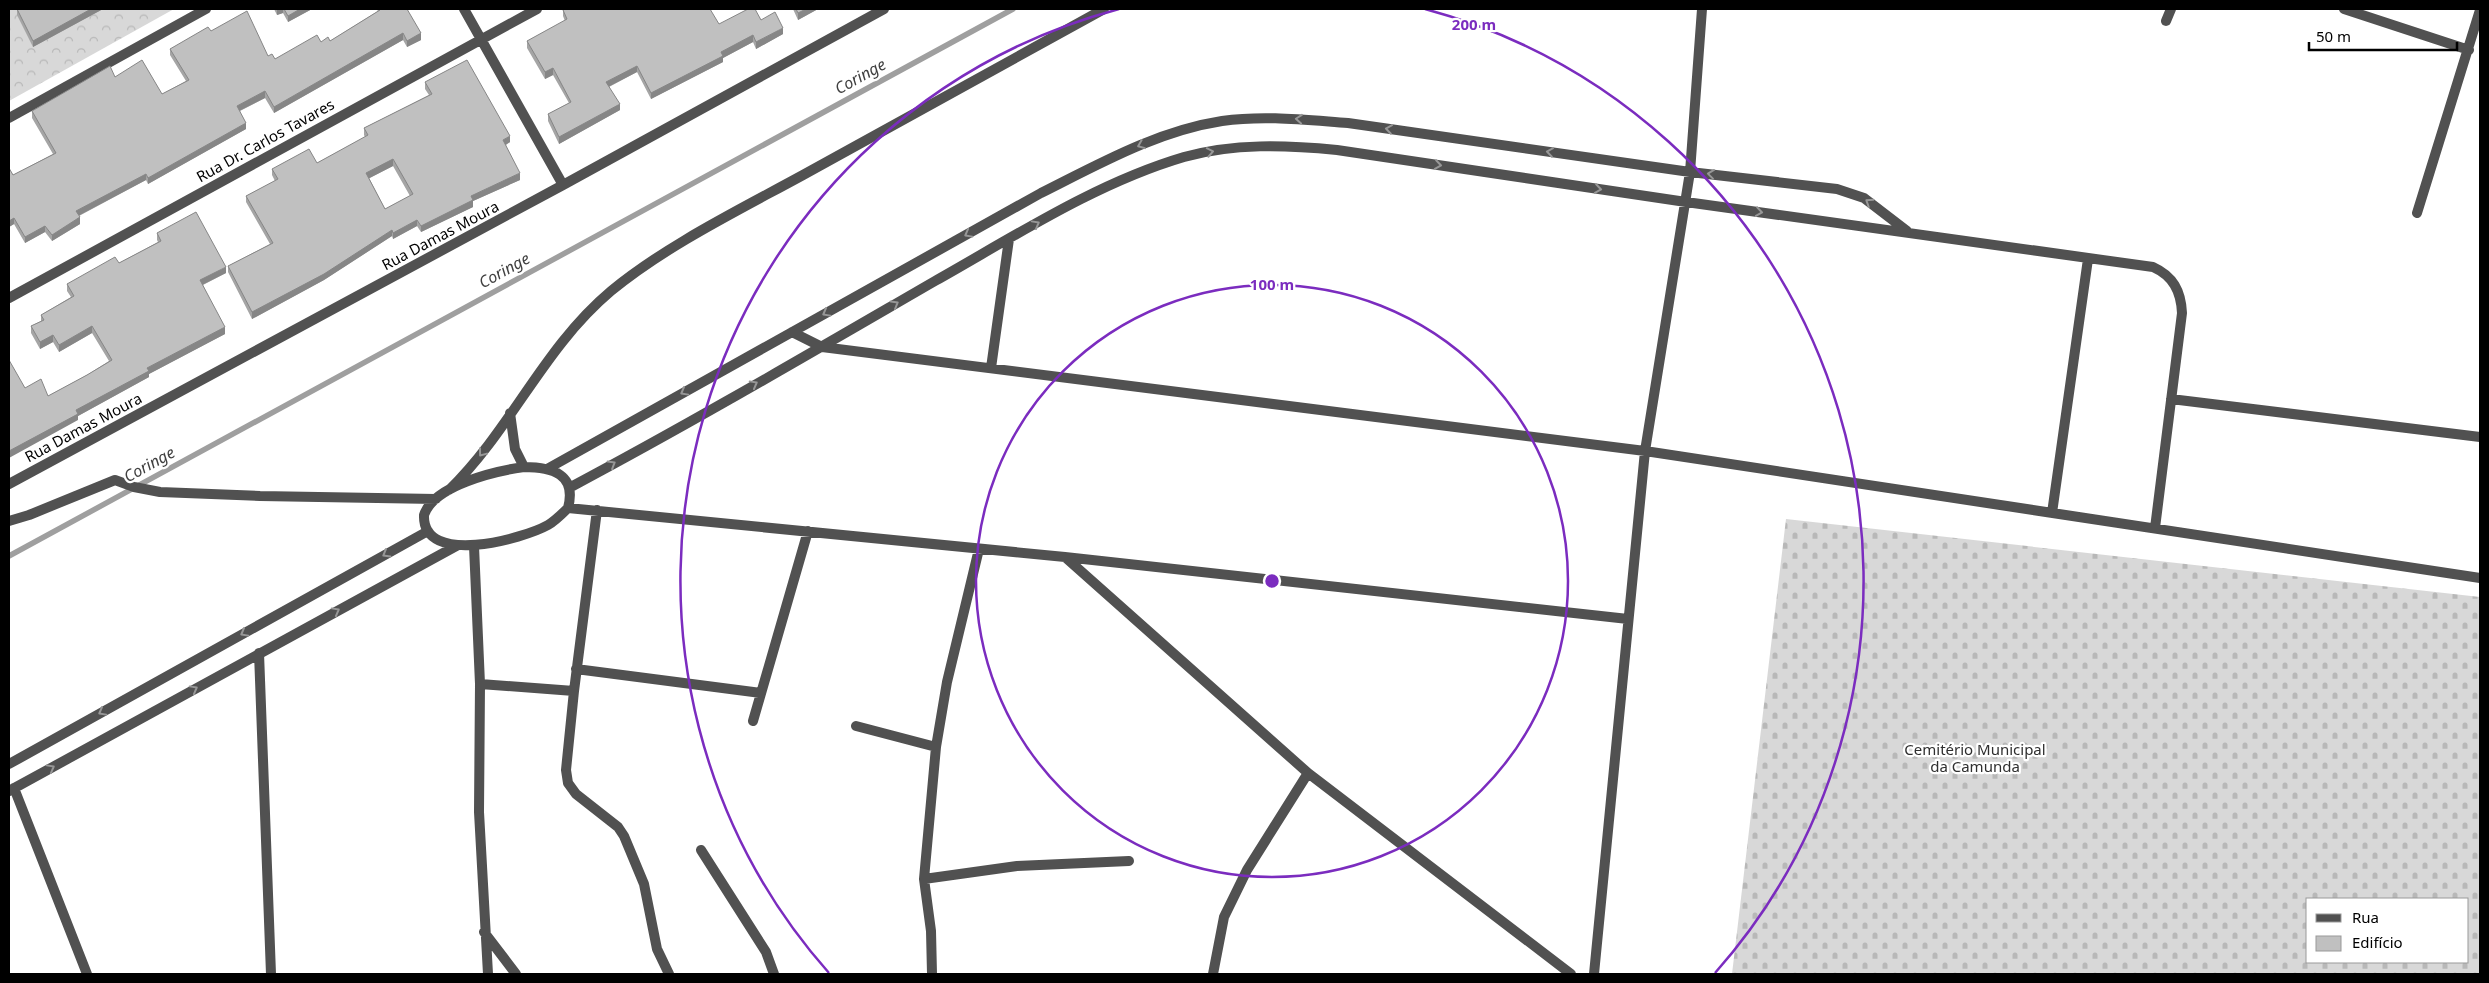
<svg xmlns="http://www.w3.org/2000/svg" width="2489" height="983" font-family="'Noto Sans',sans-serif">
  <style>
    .forest { fill: url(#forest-crowns) }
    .cemetery { fill: url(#cemetery-stones); fill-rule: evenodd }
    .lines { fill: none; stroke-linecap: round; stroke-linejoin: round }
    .stream { stroke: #9f9f9f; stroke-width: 5.5 }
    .street { stroke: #515151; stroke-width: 10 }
    .wall { fill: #a5a5a5; fill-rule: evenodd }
    .shaded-wall { fill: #868686 }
    .building { fill: #c0c0c0; stroke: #868686; fill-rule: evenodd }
    .oneway { stroke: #979797 }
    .ring { fill: none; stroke: #7b2cbf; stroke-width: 2.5 }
    .labels { text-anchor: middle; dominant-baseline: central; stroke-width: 4.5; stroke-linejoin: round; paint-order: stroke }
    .street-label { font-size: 15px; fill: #000; stroke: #fff }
    .park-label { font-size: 15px; fill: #2f2f2f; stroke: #fff }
    .water-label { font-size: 16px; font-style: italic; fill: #404040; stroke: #fff }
    .centre { fill: #7b2cbf; stroke: #fff; stroke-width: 2.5 }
    .ring-label { font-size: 15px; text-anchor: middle; font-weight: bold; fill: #7b2cbf; stroke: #fff; stroke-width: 4.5; stroke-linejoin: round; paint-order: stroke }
  </style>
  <defs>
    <pattern id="forest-crowns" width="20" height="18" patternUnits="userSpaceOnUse" patternTransform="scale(1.25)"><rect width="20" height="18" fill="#d8d8d8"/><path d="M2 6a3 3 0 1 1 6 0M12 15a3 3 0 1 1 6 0" fill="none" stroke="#b8b8b8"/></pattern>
    <pattern id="cemetery-stones" width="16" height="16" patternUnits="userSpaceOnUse" patternTransform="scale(1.25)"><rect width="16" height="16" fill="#d8d8d8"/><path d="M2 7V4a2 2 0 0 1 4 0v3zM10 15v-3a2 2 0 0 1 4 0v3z" fill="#b8b8b8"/></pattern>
  </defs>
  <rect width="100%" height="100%" fill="#fff"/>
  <path class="forest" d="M 9,9 L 174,9 L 9,101 Z"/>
  <path class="cemetery" d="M 1786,519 L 2480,597 L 2480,974 L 1732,974 ZM 2308,899 L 2468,899 L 2468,962 L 2308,962 Z"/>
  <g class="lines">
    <path class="stream" d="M 9,556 L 1013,9"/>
    <path class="street" d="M 464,9 L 563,185
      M 2344,9 L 2469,50
      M 2166,21 L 2171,9
      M 9,118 L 206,9
      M 2417,213 L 2480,10
      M 9,298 L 537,9
      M 792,332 L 822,347 L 1645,451 L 2480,578
      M 991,368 L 1009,239
      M 2171,399 L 2480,437
      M 510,413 L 515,449 L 524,467
      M 524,467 C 552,467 577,474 568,508 C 562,514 555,521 548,525 C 523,539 422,567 424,515 C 434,485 496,471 524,467 Z
      M 547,469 L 1041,193 C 1099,164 1157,131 1222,121 C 1264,115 1306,120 1348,123 L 1690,172 L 1837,189 L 1864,198 L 1907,231
      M 9,484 L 563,185 L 884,9
      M 569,488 C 693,422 814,351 935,281 C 1015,236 1096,183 1184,157 C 1234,143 1286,145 1337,150 L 1686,202 L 2153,267 C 2173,276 2181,291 2182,313 L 2155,528
      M 449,490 C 511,430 543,348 611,291 C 667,245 739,210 803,175 C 903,120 1003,64 1104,9
      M 568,508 L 1065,557 L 1628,619
      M 597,510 L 574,691 L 566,770 L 568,783 L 576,794 L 618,827 L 624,836 L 644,884 L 657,949 L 669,974
      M 2052,513 L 2088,259
      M 9,521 L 29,515 L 115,480 L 134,487 L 160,492 L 260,496 L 436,499
      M 474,546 L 480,684 L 479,812 L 488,974
      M 1065,557 L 1308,773 L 1571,974
      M 259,653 L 271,974
      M 576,669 L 761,693
      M 480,684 L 574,691
      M 753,721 L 808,531
      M 856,726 L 936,747
      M 9,764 L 428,531
      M 14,788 L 87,974
      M 9,791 L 458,545
      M 701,850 L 766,952 L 774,974
      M 924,879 L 1017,866 L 1129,861
      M 484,932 L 516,974
      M 932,974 L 931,931 L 924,879 L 936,747 L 947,682 L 979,549
      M 1213,974 L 1224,917 L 1247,870 L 1308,773
      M 1594,974 L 1645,451 L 1690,172 L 1702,9"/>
  </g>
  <path class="wall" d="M 17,9 L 103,9 L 33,47 L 17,15 Z
    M 274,9 L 312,9 L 288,22 L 283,13 L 277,15 Z
    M 376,9 L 407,9 L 421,40 L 407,47 L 403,40 L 274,113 L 265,98 L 240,111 L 246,129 L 148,184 L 146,180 L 79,216 L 80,224 L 52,241 L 45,232 L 25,243 L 14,224 L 9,227 L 9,168 L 13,175 L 53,154 L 32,118 L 32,111 L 115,77 L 162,94 L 186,81 L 170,55 L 170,49 L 211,31 L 275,59 L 321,42 L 330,41 L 378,11 Z
    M 793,9 L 818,9 L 798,20 Z
    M 563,10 L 719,24 L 761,20 L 783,34 L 756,49 L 753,42 L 723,58 L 723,62 L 651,99 L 637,72 L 609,87 L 620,110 L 559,144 L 548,121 L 548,114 L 569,103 L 553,75 L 545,79 L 527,48 L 527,41 L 565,21 L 563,16 Z
    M 425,82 L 510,142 L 506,145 L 520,180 L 473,201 L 473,207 L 421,232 L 417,226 L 393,239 L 392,236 L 324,280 L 252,319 L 228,272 L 228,266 L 270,244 L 246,202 L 246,196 L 275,181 L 272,175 L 272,169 L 317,163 L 365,137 L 364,135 L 364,128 L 429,95 L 425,89 ZM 393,166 L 410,196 L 385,209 L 369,178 Z
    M 157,233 L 226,273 L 203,285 L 225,334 L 149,374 L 149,377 L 78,416 L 78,420 L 25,388 L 48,396 L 87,375 L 109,361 L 92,333 L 59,352 L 53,342 L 40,349 L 31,333 L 31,326 L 41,321 L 41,315 L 71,297 L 67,291 L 67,284 L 119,263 L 158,242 L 157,240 Z"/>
  <path class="shaded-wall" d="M 91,9 L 103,9 L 33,47 L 33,41 Z
    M 277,9 L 283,9 L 283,13 L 277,15 Z
    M 300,9 L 312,9 L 288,22 L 288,16 Z
    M 806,9 L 818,9 L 798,20 L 798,13 Z
    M 783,28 L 783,34 L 756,49 L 756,42 Z
    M 403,33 L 403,40 L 274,113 L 274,107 Z
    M 421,33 L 421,40 L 407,47 L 407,41 Z
    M 753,35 L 753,42 L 723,58 L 723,62 L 651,99 L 651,93 L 721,52 Z
    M 637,66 L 637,72 L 606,88 L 606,82 Z
    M 553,68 L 553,75 L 545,79 L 545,72 Z
    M 265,91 L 265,98 L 237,112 L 237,106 Z
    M 620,104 L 620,110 L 559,144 L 559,137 Z
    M 246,123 L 246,129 L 148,184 L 148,178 Z
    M 510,136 L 510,142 L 503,146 L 503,140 Z
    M 393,159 L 393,166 L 366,180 L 366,173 Z
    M 520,173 L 520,180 L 473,201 L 473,207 L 421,232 L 421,226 L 471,196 Z
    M 146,174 L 146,180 L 76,217 L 76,211 Z
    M 80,217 L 80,224 L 52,241 L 52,235 Z
    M 14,218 L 14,224 L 9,227 L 9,221 Z
    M 417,220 L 417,226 L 393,239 L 393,233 Z
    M 45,226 L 45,232 L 25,243 L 25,237 Z
    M 392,230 L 392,236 L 324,280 L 252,319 L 252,312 Z
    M 226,267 L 226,273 L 200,286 L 200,280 Z
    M 92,326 L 92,333 L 59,352 L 59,345 Z
    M 225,327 L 225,334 L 149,374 L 149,377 L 78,416 L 78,420 L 9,458 L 9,451 L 76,410 L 147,368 Z
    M 53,335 L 53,342 L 40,349 L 40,342 Z"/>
  <path class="building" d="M 17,9 L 91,9 L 33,41 Z
    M 284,9 L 300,9 L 288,16 Z
    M 380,9 L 407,9 L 421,33 L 407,41 L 403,33 L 274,107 L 265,91 L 237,106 L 246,123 L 148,178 L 146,174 L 76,211 L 80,217 L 52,235 L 45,226 L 25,237 L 14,218 L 9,221 L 9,168 L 13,175 L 56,153 L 32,111 L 110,66 L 115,77 L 142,60 L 162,94 L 189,80 L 170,49 L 208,27 L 211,31 L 247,11 L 268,56 L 272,54 L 275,59 L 317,35 L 321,42 L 328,37 L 330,41 L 380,10 Z
    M 565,9 L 710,9 L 719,24 L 748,9 L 755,9 L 761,20 L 775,12 L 783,28 L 756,42 L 753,35 L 721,52 L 723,56 L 651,93 L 637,66 L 606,82 L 620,104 L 559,137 L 548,114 L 571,102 L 553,68 L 545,72 L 527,41 L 567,19 L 563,10 Z
    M 796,9 L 806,9 L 798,13 Z
    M 467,60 L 510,136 L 503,140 L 520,173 L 471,196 L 473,200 L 421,226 L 417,220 L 393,233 L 392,230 L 324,274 L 252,312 L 228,266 L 273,243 L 246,196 L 278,179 L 272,169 L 309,149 L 317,163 L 368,135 L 364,128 L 432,94 L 425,82 ZM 393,159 L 413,194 L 385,209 L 366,173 Z
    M 196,212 L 226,267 L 200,280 L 225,327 L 147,368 L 149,371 L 76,410 L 78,414 L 9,451 L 9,360 L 25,388 L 41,379 L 48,396 L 87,375 L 112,360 L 92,326 L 59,345 L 53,335 L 40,342 L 31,326 L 44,320 L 41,315 L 74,296 L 67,284 L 115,257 L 119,263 L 161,241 L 157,233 Z"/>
  <defs><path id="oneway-chevron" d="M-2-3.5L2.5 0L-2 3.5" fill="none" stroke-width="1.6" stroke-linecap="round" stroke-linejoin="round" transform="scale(1.25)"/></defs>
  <g class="oneway">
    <use href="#oneway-chevron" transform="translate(1299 119) rotate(-175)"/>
    <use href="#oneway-chevron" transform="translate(1389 129) rotate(-172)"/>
    <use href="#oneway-chevron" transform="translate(1141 145) rotate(158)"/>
    <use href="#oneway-chevron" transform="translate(1210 152) rotate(-11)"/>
    <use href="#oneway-chevron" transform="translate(1550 152) rotate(-172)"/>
    <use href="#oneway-chevron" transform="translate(1438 165) rotate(8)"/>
    <use href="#oneway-chevron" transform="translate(1711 174) rotate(-173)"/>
    <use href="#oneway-chevron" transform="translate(1598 189) rotate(8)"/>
    <use href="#oneway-chevron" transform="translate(1869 202) rotate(-147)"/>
    <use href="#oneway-chevron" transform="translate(1759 212) rotate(8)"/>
    <use href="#oneway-chevron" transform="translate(1036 224) rotate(-29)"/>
    <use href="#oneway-chevron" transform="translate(968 234) rotate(151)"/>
    <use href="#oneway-chevron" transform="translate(895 304) rotate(-30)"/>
    <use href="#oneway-chevron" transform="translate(826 313) rotate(151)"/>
    <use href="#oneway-chevron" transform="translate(754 384) rotate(-29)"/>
    <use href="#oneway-chevron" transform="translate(684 392) rotate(151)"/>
    <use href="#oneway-chevron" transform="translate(482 453) rotate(127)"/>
    <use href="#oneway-chevron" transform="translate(612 464) rotate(-31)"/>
    <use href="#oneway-chevron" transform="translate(386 554) rotate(150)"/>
    <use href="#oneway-chevron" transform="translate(336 611) rotate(-29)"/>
    <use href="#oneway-chevron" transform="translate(244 633) rotate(151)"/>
    <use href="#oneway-chevron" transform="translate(194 689) rotate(-29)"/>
    <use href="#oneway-chevron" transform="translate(102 712) rotate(151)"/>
    <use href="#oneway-chevron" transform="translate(51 768) rotate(-29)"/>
  </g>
  <g class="ring">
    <circle cx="1272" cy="581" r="296"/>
    <path d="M829 973A592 592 0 0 1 1119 9M1425 9A592 592 0 0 1 1715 973"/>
  </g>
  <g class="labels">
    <g class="street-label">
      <text transform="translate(265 140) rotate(-29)">Rua Dr. Carlos Tavares</text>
      <text transform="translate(440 235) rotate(-28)">Rua Damas Moura</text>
      <text transform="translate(83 427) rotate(-28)">Rua Damas Moura</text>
    </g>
    <g class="park-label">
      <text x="1975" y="749">Cemitério Municipal<tspan x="1975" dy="17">da Camunda</tspan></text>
    </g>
    <g class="water-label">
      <text transform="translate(860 76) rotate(-29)">Coringe</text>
      <text transform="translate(504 270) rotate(-29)">Coringe</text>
      <text transform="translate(149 464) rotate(-29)">Coringe</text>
    </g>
  </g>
  <circle cx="1272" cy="581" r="8" class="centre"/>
  <g class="ring-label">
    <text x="1474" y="30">200 m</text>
    <text x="1272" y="290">100 m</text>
  </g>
  <rect width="2489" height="983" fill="none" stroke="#000000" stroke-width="20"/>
  <rect x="2306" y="898" width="162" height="65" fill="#ffffff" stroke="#999999"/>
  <rect x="2316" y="914" width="25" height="8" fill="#515151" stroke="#999999"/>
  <text x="2352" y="923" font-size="15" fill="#000000">Rua</text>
  <rect x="2316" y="936" width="25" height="15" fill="#c0c0c0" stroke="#999999"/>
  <text x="2352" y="948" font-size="15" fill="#000000">Edifício</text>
  <path d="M2309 42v8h148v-8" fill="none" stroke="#000000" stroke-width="2.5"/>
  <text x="2316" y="42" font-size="15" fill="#000000" stroke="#ffffff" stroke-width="4" paint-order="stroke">50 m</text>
</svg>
